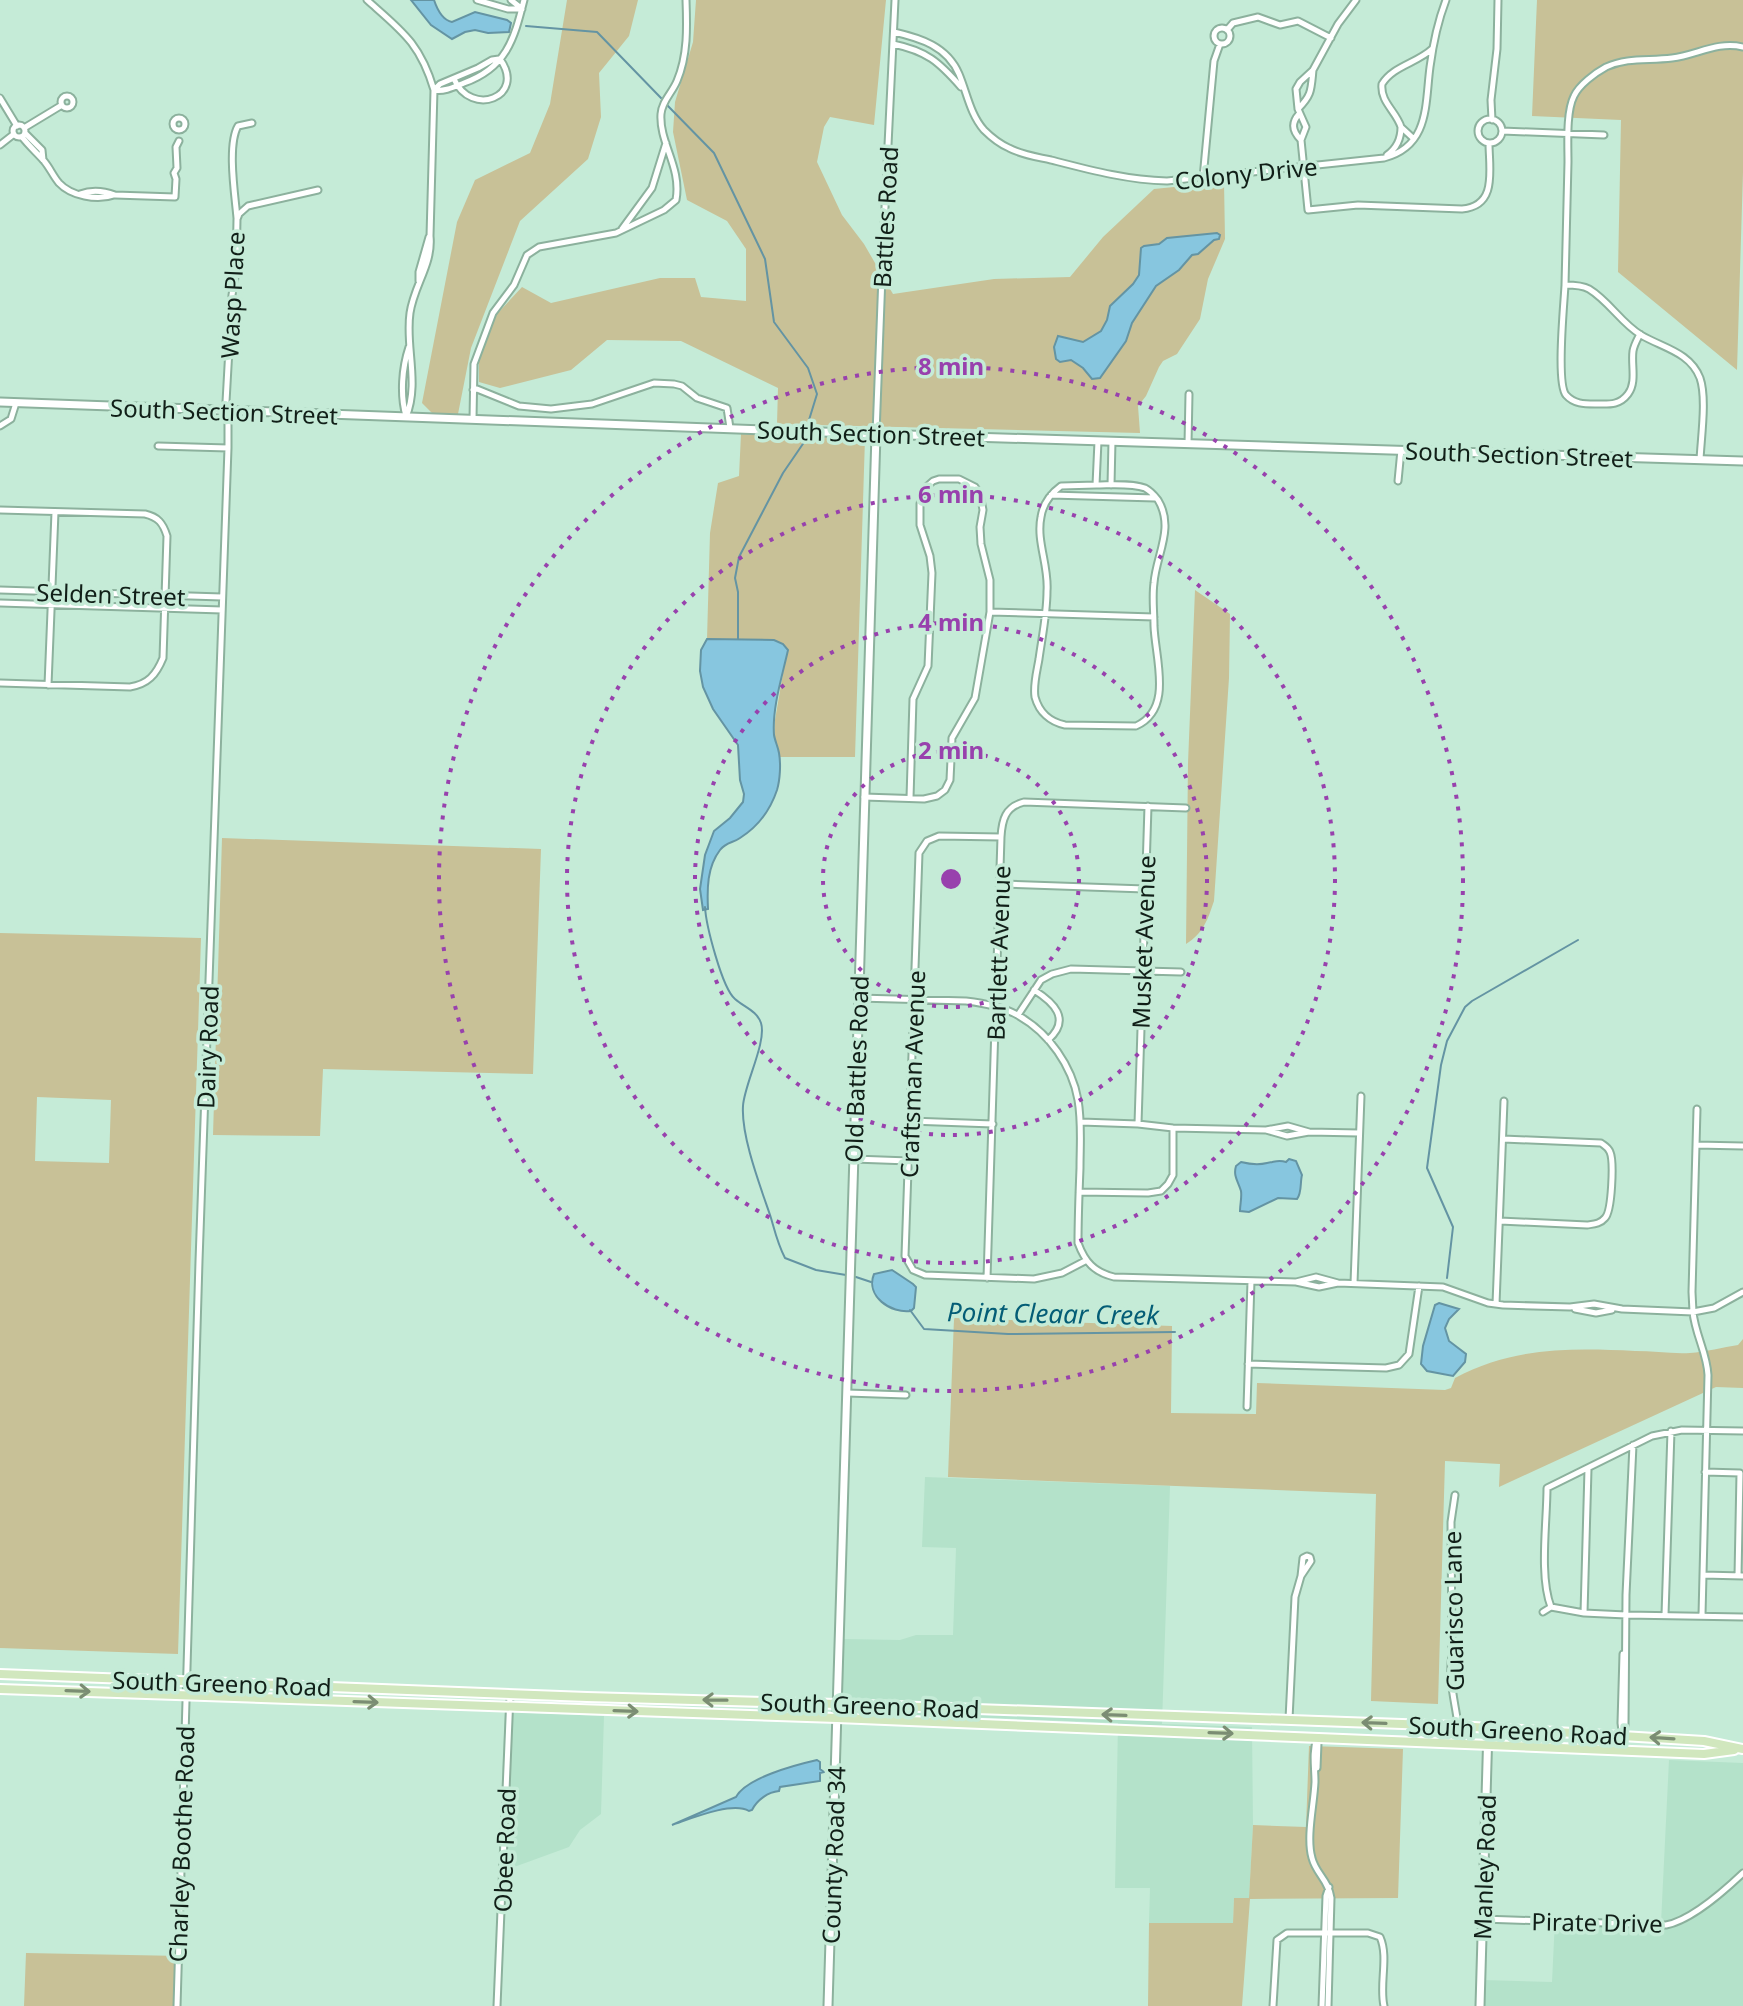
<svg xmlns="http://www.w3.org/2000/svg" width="1743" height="2006" font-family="'Noto Sans',sans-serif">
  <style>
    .built { fill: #b4e2ca }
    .green { fill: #c8c197; fill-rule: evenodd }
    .water { fill: #87c6df; stroke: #6494a3; stroke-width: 2 }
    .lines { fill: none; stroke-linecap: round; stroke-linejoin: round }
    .stream { stroke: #6494a3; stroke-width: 2 }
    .minor-casing { stroke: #8cb19d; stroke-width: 9 }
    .tertiary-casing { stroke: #8cb19d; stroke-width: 11 }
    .primary-casing { stroke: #fff; stroke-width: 12 }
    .minor { stroke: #fff; stroke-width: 5 }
    .tertiary { stroke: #fff; stroke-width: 7 }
    .primary { stroke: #d1e7be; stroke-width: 8 }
    .oneway { stroke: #7b8d73 }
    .ring { fill: none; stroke: #9841ad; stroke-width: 4; stroke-dasharray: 4 8 }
    .labels { text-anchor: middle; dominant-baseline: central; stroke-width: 7; stroke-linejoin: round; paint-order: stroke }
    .street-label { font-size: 24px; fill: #111f18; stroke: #c5ebd7 }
    .water-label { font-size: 26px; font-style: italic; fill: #045d76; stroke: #c5ebd7 }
    .centre { fill: #9841ad; stroke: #c5ebd7; stroke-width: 4 }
    .ring-label { font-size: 24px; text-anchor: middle; font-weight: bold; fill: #9841ad; stroke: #c5ebd7; stroke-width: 7; stroke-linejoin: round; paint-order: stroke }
  </style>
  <rect width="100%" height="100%" fill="#c5ebd7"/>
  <path class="built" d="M 925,1477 L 1170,1486 L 1162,1724 L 1252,1727 L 1253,1825 L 1249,1899 L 1234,1898 L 1233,1923 L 1149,1923 L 1150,1888 L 1115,1888 L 1118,1723 L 843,1712 L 843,1639 L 900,1640 L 916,1635 L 953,1635 L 956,1548 L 922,1547 Z
    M 505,1712 L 604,1716 L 601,1814 L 580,1830 L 569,1847 L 498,1873 Z
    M 1669,1760 L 1743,1763 L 1743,2006 L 1483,2006 L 1483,1980 L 1552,1982 L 1555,1919 L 1661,1923 Z"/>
  <path class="green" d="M 567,0 L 638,0 L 629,36 L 599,73 L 601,117 L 588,159 L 520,221 L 471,348 L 458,414 L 432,413 L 422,403 L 457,222 L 475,180 L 530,153 L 550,104 Z
    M 696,0 L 886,0 L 874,125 L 830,117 L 824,127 L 817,162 L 842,215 L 864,244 L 893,294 L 994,279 L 1070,277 L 1103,237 L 1154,189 L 1224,182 L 1225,239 L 1208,279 L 1200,319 L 1177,354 L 1163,361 L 1159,367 L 1146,396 L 1138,406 L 1140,433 L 777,424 L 778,388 L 681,341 L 607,340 L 571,370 L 500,388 L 479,382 L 479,361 L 496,315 L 522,287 L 551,303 L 660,278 L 695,278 L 701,297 L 746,301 L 746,249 L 727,221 L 687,200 L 673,132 L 675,102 L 693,42 Z
    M 1537,0 L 1743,0 L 1743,172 L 1737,370 L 1618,272 L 1621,120 L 1532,116 Z
    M 741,434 L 865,438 L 855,757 L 780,757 L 774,737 L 775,720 L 787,650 L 783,644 L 774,640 L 707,639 L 710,533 L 718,483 L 739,476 Z
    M 1195,590 L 1230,614 L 1229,678 L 1214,901 C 1208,919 1203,934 1186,944 L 1188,763 Z
    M 222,838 L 541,849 L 533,1074 L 323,1069 L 320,1136 L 213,1135 Z
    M 0,933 L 201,938 L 178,1654 L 0,1648 ZM 37,1097 L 111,1100 L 109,1163 L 35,1161 Z
    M 954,1318 L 1172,1326 L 1171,1413 L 1256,1414 L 1257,1383 L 1445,1390 L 1451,1388 L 1455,1378 C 1513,1347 1570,1348 1635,1351 C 1653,1351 1672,1354 1690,1353 C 1706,1352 1723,1347 1738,1345 L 1743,1339 L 1743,1388 L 1716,1387 L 1499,1487 L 1500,1464 L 1445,1461 L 1438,1704 L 1371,1701 L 1376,1494 L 948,1477 Z
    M 1309,1746 L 1403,1749 L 1398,1898 L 1250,1899 L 1242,2006 L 1148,2006 L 1149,1923 L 1233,1923 L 1234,1898 L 1249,1898 L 1253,1825 L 1306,1827 Z
    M 26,1953 L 181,1956 L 180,2006 L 24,2006 Z"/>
  <path class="water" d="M 411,0 L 434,0 C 437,9 442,20 452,22 L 475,12 L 507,20 L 511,23 L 509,32 L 488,33 L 475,30 L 465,32 L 452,39 L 431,25 Z
    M 1217,233 L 1220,235 L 1219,239 L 1214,240 L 1198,254 L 1192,255 L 1179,270 L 1156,286 L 1132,323 L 1126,341 L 1100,378 L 1092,379 L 1083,368 L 1071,360 L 1060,362 L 1056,359 L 1054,347 L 1058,336 L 1083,342 L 1101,331 L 1107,320 L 1110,306 L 1133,284 L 1139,275 L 1141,248 L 1144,246 L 1159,244 L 1167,238 Z
    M 707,639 L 774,640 L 783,644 L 788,650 C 782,677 772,708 774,735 C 775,741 778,747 779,753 C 781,764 780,780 777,790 C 770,811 759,826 740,838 C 733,843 726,842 720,850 C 707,867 707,889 708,909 L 703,910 L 700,889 L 705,855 L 714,831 L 730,818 L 743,802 L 744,794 L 740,780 L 738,745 L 713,709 L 703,687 L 700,671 L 701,650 Z
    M 1289,1159 L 1296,1161 L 1302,1175 C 1300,1182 1302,1193 1297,1199 L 1278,1198 L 1249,1212 L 1240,1211 C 1240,1204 1242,1198 1241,1191 C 1238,1181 1233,1176 1236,1166 L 1241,1162 C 1249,1164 1259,1165 1267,1163 C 1275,1162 1278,1159 1286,1162 Z
    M 892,1270 L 913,1284 L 916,1287 L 914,1308 L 911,1311 C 891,1314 865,1296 874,1274 Z
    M 1439,1303 L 1459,1309 L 1449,1319 L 1445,1328 L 1449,1341 L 1466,1354 L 1465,1362 L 1453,1376 L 1427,1371 L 1421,1364 L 1423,1346 L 1435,1305 Z
    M 817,1760 L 820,1762 L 820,1769 L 824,1772 L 820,1773 L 820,1781 L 780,1787 L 779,1791 C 768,1792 757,1800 752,1810 L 749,1811 C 732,1801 690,1819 672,1825 L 736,1797 C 746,1778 795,1765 817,1760 Z"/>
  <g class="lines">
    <path class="stream" d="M 526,26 L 597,32 L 661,98
      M 667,105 L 714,153 L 765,259 L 774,322 L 808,368 L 817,394 L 809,420
      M 738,639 L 738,592 L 735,578 L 739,557 L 783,473 L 809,435
      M 705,907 C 706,925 722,988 735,999 C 744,1007 757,1011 761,1023 C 767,1042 744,1085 743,1106 C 741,1137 761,1188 771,1218 C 775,1232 778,1245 785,1258 L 816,1270 L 846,1275
      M 856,1277 L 871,1282
      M 1447,1278 L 1453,1227 L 1427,1168 L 1441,1065 L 1447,1041 L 1465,1007 L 1472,1001 L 1578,940
      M 910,1310 L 924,1329 L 1008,1334 L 1175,1332"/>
    <g class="minor-casing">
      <path id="minor" d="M 367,0 C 402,31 420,43 434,90 L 430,236 C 433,264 414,285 410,313 C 405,347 420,383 406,417
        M 477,0 L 508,9 L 522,9
        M 511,0 L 521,8
        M1214 36a8 8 0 1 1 16 0a8 8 0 1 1-16 0Z
        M 1227,30 L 1233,23 L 1258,17 L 1280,25 L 1298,21 L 1331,38
        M 894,32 C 920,38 947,46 959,74 C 967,93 970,114 984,130 C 991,137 1000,144 1009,148 C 1022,155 1038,157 1051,160 C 1090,170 1127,180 1167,181 L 1384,158 C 1430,146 1425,104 1430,67 C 1433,44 1438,21 1446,0
        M 893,44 C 927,51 939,62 961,87
        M 1313,70 C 1311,90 1312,95 1298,109 L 1296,89 L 1300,82 L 1313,70 L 1338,24 L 1356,0
        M 454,79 C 471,118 527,97 500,59
        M 434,90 C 444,92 454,87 464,83 C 506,68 514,40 524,0
        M 434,90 L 440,84 L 478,68 L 492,60 L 499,59
        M61 102a6 6 0 1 1 12 0a6 6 0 1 1-12 0Z
        M 0,98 L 17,126
        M 1298,109 L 1306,127 L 1301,140 C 1292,131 1291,123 1299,114
        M173 124a6 6 0 1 1 12 0a6 6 0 1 1-12 0Z
        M1478 131a12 12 0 1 1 24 0a12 12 0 1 1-24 0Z
        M 1492,120 L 1491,100 L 1497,49 L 1498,0
        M13 131a6 6 0 1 1 12 0a6 6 0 1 1-12 0Z
        M 1401,127 C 1396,111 1380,102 1382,84 C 1393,66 1417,63 1432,49
        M 24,128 L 62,105
        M 1502,131 L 1604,135
        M 25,133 L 42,150 L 43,160
        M 22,137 C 29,146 37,153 44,161 C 50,168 53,176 59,183 C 71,196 97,201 114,195
        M 1301,140 L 1308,210 L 1358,205 L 1462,209 C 1498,206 1489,169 1489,143
        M 0,145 L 14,134
        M 1387,155 C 1397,148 1401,139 1401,127 L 1414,139
        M 1203,178 L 1214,61 L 1220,44
        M 80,194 C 91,190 104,191 115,195 L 175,197 L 176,179 L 174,173 L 177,168 L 176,147 L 179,141
        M 237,218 C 235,195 227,145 238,126 L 252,123
        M 622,229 L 652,188 L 666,143
        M 419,281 L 419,272 L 429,237
        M 1565,285 C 1566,244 1567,203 1568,162 C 1568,143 1566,112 1574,96 C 1579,85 1595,73 1606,67 C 1628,57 1648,61 1672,58 C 1697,55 1717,41 1743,47
        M 1640,334 C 1637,340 1634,345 1633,351 C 1631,365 1637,382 1628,394 C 1619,406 1608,404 1595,404 C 1584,404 1574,404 1566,395 C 1556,383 1564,305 1565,285 C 1573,285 1582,285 1589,289 C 1609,301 1621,323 1641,335 C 1663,348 1690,352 1700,378 C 1707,398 1701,438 1700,460
        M 473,390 L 477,389 L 519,406 L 551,409 L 592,404 L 654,383 L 674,384 L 682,386 L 697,398 L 727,408 L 730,428
        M 406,416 C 400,395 402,368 409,347
        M 473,419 L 474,364 L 493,313 L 514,285 L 527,255 L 539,247 L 616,233 L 664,210 L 676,200 C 682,167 659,143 661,114 C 662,101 672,93 677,81 C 688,55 687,27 686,0
        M 0,426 L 11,419 L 16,403
        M 876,434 L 883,249 L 895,0
        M 1188,444 L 1189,394
        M 158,446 L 228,448
        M 1398,481 L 1401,450
        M 1096,485 C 1111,485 1131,483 1145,488 C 1151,491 1154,495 1158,500 C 1175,528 1156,555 1154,583 C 1152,597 1154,612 1154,626 C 1155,658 1174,709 1136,726 L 1065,725 C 1050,722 1039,712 1035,697 C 1033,685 1037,671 1039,659 C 1042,637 1047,614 1047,591 C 1049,566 1036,541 1041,517 C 1043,504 1050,494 1061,486 L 1096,485 L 1098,441
        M 1111,485 L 1112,441
        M 1051,495 L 1155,498
        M 0,510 L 145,514 C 158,517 163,523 167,536 L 163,658 C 156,675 148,684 130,687 L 0,683
        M 0,590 L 222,597
        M 0,603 L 222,610
        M 48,685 L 55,512
        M 864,797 L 924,799 L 937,796 L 945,790 L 950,780 L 952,738 L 975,698 L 990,612 L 1154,617
        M 910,798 L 913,699 L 928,666 L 932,573 L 930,556 L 920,525 L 920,504 L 923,490 L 933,481 L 939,479 L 959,479 L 975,487 L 980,494 L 983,510 L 980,527 L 981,544 L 990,580 L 990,612
        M 1148,806 L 1138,1124 L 1173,1128 L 1266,1130 L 1288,1126 L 1309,1132 L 1287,1136 L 1266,1130
        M 1001,837 L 939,836 L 927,841 L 919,853 L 905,1256 L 913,1270 L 925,1275 L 1034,1279 L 1062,1273 L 1085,1261
        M 1001,884 L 1145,889
        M 1034,990 C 1053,1002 1072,1019 1048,1040
        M 859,998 L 966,1001 C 983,1003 1004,1007 1019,1016 C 1049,1033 1072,1066 1078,1100 C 1082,1123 1080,1145 1080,1168 C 1079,1193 1078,1218 1078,1243 C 1085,1262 1094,1272 1114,1277 L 1296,1282 L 1319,1287 L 1338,1283
        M 1018,1015 L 1041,980 L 1052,974 L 1071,969 L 1181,972
        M 1697,1109 L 1692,1292 L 1693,1312 L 1714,1308 L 1743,1292
        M 910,1121 L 993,1124
        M 1081,1122 L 1138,1124
        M 1309,1132 L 1359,1133
        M 1696,1145 L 1743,1146
        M 854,1159 L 909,1161
        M 1079,1192 L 1148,1193 L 1161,1191 L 1168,1184 L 1173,1175 L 1173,1128
        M 1500,1221 L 1587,1225 C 1594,1224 1600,1224 1605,1218 C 1612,1211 1614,1161 1610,1152 C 1608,1147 1605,1146 1601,1143 L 1503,1139
        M 987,1278 L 1001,837 C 1002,820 1005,807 1024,802 L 1186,808
        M 1296,1282 L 1316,1277 L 1338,1283 L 1443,1287 L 1488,1303 L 1503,1305 L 1570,1307 L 1594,1304 L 1622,1309 L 1693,1312 C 1695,1334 1707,1353 1708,1375 L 1702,1615
        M 1354,1283 L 1361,1096
        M 1496,1304 L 1504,1101
        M 1575,1309 L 1596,1313 L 1612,1310
        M 1248,1364 L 1386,1368 L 1399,1365 L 1409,1354 L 1419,1286
        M 847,1393 L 906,1395
        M 1247,1407 L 1251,1281
        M 1705,1472 L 1740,1473
        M 1455,1495 L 1451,1522 L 1452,1655 C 1448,1679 1455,1701 1458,1725
        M 1307,1556 L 1310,1557 L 1311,1561 L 1301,1576 L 1303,1558 Z
        M 1703,1575 L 1743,1576
        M 1738,1576 L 1740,1473
        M 1551,1607 C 1539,1576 1547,1522 1547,1488 L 1652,1436 L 1682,1430 L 1743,1431
        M 1551,1607 L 1584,1613 L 1626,1615 L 1743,1617
        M 1543,1612 L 1551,1607
        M 1584,1613 L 1588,1469
        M 1665,1615 L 1671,1431
        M 1289,1719 L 1295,1597 L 1301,1576
        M 1622,1731 L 1621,1723 L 1623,1654
        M 1623,1735 L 1625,1725 L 1626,1595 L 1633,1445
        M 1317,1738 C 1312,1753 1315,1767 1315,1782 C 1314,1805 1306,1837 1312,1858 C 1316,1874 1328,1879 1331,1898 L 1328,2006
        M 1317,1768 L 1318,1743
        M 1482,1919 L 1666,1925 C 1692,1920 1724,1891 1743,1873
        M 177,2006 L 199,1261 L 228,448 L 228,417 L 226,402 L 232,295 L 236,271 L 237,219 L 239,214 L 248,206 L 318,190
        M 497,2006 L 510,1695
        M 1273,2006 L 1277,1940 L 1287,1933 L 1368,1933 L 1380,1937 C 1389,1957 1379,1984 1384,2006
        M 1322,2006 L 1326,1896 L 1329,1887"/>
    </g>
    <g class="tertiary-casing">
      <path id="tertiary" d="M 0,402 L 876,434 L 1743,461
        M 828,2006 L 876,434
        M 1480,2006 L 1488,1728"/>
    </g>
    <g class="primary-casing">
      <path id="primary" d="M 0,1674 L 587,1697 L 838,1704 L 1458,1726 L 1704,1741 L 1743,1749
        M 0,1689 L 837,1718 L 1704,1754 L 1734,1750"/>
    </g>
    <use href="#minor" class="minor"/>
    <use href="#tertiary" class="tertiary"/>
    <use href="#primary" class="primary"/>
  </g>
  <defs><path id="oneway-shaft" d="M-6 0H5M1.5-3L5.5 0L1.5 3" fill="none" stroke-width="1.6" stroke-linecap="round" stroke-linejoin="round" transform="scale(2)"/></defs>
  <g class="oneway">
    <use href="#oneway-shaft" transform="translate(78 1691) rotate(2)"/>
    <use href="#oneway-shaft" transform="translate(715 1700) rotate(-179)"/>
    <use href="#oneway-shaft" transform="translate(366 1702) rotate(2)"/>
    <use href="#oneway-shaft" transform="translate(626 1711) rotate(2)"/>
    <use href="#oneway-shaft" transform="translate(1114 1715) rotate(-178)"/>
    <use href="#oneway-shaft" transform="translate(1374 1723) rotate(-178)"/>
    <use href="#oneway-shaft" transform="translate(1221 1733) rotate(2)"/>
    <use href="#oneway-shaft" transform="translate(1662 1738) rotate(-176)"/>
  </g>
  <g class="ring">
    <circle cx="951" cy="879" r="128"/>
    <circle cx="951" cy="879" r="256"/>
    <circle cx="951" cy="879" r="384"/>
    <circle cx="951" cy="879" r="512"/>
  </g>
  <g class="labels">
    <g class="street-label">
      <text transform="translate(1246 173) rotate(-6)">Colony Drive</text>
      <text transform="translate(885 217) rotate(-87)">Battles Road</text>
      <text transform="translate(232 295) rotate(-87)">Wasp Place</text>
      <text transform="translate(224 411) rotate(2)">South Section Street</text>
      <text transform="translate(871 433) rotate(2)">South Section Street</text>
      <text transform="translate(1519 454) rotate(2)">South Section Street</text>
      <text transform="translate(111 594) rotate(2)">Selden Street</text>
      <text transform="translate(1143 942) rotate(-88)">Musket Avenue</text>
      <text transform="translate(998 953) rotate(-88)">Bartlett Avenue</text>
      <text transform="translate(207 1047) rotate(-88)">Dairy Road</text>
      <text transform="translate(856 1069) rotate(-88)">Old Battles Road</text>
      <text transform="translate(912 1074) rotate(-88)">Craftsman Avenue</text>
      <text transform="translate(1453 1611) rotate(-91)">Guarisco Lane</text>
      <text transform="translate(222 1683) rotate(2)">South Greeno Road</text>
      <text transform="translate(870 1705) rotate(2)">South Greeno Road</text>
      <text transform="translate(1518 1730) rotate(3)">South Greeno Road</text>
      <text transform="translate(181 1844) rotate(-88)">Charley Boothe Road</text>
      <text transform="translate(504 1850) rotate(-88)">Obee Road</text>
      <text transform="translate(833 1855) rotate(-88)">County Road 34</text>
      <text transform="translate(1484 1867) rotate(-88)">Manley Road</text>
      <text transform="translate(1597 1922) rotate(1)">Pirate Drive</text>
    </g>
    <g class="water-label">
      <text transform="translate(1053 1313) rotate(1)">Point Cleaar Creek</text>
    </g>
  </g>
  <circle cx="951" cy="879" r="12" class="centre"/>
  <g class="ring-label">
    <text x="951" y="375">8 min</text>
    <text x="951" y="503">6 min</text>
    <text x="951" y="631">4 min</text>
    <text x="951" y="759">2 min</text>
  </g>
</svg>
